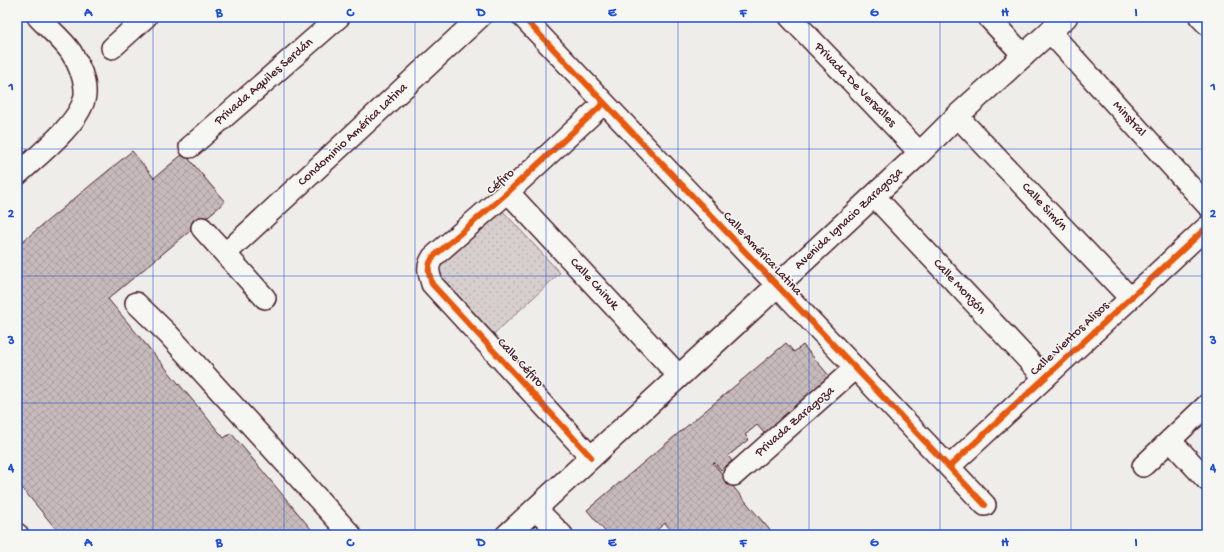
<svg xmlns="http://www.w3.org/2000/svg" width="1224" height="552" font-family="'Gochi Hand',sans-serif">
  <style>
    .grass { fill: url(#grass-dots); stroke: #90777c }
    .building { fill: url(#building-cross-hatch); stroke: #4a1f2b }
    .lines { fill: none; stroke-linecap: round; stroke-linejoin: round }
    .minor-casing { stroke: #4a1f2b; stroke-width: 24 }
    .major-casing { stroke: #4a1f2b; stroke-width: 25 }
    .minor { stroke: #f6f6f2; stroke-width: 21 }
    .major { stroke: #f6f6f2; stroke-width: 22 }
    .cycleway-casing { stroke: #f6f6f2; stroke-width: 8 }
    .cycleway { stroke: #e8590c; stroke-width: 6 }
    .grid { fill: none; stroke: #1d4ed8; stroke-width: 1; stroke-opacity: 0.55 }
    .labels { text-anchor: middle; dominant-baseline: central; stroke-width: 3; stroke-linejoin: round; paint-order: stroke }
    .street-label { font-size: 13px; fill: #4a1f2b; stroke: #f6f6f2 }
    .neatline { fill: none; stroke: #1d4ed8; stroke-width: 1.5 }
    .grid-label { font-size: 13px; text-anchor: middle; font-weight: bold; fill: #1d4ed8 }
  </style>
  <defs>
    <pattern id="grass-dots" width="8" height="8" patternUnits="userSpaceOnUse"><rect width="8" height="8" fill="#d7cfce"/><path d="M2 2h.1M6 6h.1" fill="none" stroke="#bab1b1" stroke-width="1.8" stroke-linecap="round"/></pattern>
    <pattern id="building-cross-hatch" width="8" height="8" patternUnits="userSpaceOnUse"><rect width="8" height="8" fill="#c6babb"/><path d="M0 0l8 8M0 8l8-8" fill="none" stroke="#ac9fa1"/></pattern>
  </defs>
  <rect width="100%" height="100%" fill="#efedea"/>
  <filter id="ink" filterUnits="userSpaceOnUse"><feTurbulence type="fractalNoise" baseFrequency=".025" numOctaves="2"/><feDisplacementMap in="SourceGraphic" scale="8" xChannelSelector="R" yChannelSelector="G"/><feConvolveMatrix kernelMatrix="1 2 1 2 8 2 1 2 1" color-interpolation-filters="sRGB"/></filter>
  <g filter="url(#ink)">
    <path class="grass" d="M 501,209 L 560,273 L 494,334 L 435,270 Z"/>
    <path class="building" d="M 132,151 L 154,178 L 184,153 L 225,202 L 108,299 L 224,438 L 231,433 L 316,535 L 61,535 L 17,482 L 17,246 Z
      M 786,343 L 794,352 L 803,345 L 831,378 L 765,434 L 757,425 L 745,435 L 749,439 L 728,456 L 732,461 L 721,470 L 714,462 L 713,463 L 774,535 L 675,535 L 665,523 L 651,535 L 608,535 L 587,510 Z"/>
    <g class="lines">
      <g class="minor-casing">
        <path id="minor" d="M 523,17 L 985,505
          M 790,17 L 920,153
          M 988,17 L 1024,56
          M 1200,17 L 1207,24
          M 1050,32 L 1207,205
          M 112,48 L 146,17
          M 957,116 L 1130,298
          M 190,147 L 339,17
          M 17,175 C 36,157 82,122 85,95 C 86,81 79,64 71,52 C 63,40 48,28 38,17
          M 508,192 L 679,376
          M 874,196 L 1045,378
          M 202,228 L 265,298
          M 226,253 L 480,17
          M 136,303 L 169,335 L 351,535
          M 1170,440 L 1207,480
          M 591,457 L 432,284 C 429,272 426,268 433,257 L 508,192 L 604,103
          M 1143,466 L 1207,405
          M 949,467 L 1207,227
          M 734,475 L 855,368
          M 536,509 L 562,535
          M 17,534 L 18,535"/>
      </g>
      <g class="major-casing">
        <path id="major" d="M 507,535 L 777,286 L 920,153 L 957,116 L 1066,17"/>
      </g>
      <use href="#minor" class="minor"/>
      <use href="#major" class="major"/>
      <g class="cycleway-casing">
        <path id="cycleway" d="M 523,17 L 985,505
          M 591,457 L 432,284 C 429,272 426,268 433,257 L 508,192 L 604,103
          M 949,467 L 1207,227"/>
      </g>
      <use href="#cycleway" class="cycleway"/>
    </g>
  </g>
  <path class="grid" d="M 153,17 L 153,535M 284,17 L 284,535M 415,17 L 415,535M 546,17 L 546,535M 678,17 L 678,535M 809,17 L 809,535M 940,17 L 940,535M 1071,17 L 1071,535M 17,149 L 1207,149M 17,276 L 1207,276M 17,403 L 1207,403"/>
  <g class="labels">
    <g class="street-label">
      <text transform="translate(264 82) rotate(-41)">Privada Aquiles Serdán</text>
      <text transform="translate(855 85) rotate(46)">Privada De Versalles</text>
      <text transform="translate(1129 119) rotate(48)">Minstral</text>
      <text transform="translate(353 135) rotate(-43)">Condominio América Latina</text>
      <text transform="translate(501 182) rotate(-42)">Céfiro</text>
      <text transform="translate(1044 207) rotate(47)">Calle Simún</text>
      <text transform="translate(849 219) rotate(-43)">Avenida Ignacio Zaragoza</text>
      <text transform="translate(762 254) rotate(47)">Calle América Latina</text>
      <text transform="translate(594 284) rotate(47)">Calle Chinuk</text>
      <text transform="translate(959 287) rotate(47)">Calle Monzón</text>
      <text transform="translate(1070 339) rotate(-43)">Calle Vientos Alisos</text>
      <text transform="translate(520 363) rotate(47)">Calle Céfiro</text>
      <text transform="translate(795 422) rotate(-41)">Privada Zaragoza</text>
    </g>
  </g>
  <rect width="1224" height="552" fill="none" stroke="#f6f6f2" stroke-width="44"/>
  <rect x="22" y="22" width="1180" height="508" class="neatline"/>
  <g class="grid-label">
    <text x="88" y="16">A</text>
    <text x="219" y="16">B</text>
    <text x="350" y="16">C</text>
    <text x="481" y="16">D</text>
    <text x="612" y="16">E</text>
    <text x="743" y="16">F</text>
    <text x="874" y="16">G</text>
    <text x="1005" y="16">H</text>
    <text x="1136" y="16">I</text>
    <text x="11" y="90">1</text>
    <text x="1213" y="90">1</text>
    <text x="11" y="217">2</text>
    <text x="1213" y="217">2</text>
    <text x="11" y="344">3</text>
    <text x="1213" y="344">3</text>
    <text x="11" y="471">4</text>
    <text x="1213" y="471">4</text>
    <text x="88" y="546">A</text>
    <text x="219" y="546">B</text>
    <text x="350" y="546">C</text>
    <text x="481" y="546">D</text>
    <text x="612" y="546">E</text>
    <text x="743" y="546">F</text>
    <text x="874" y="546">G</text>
    <text x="1005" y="546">H</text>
    <text x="1136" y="546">I</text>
  </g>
</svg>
